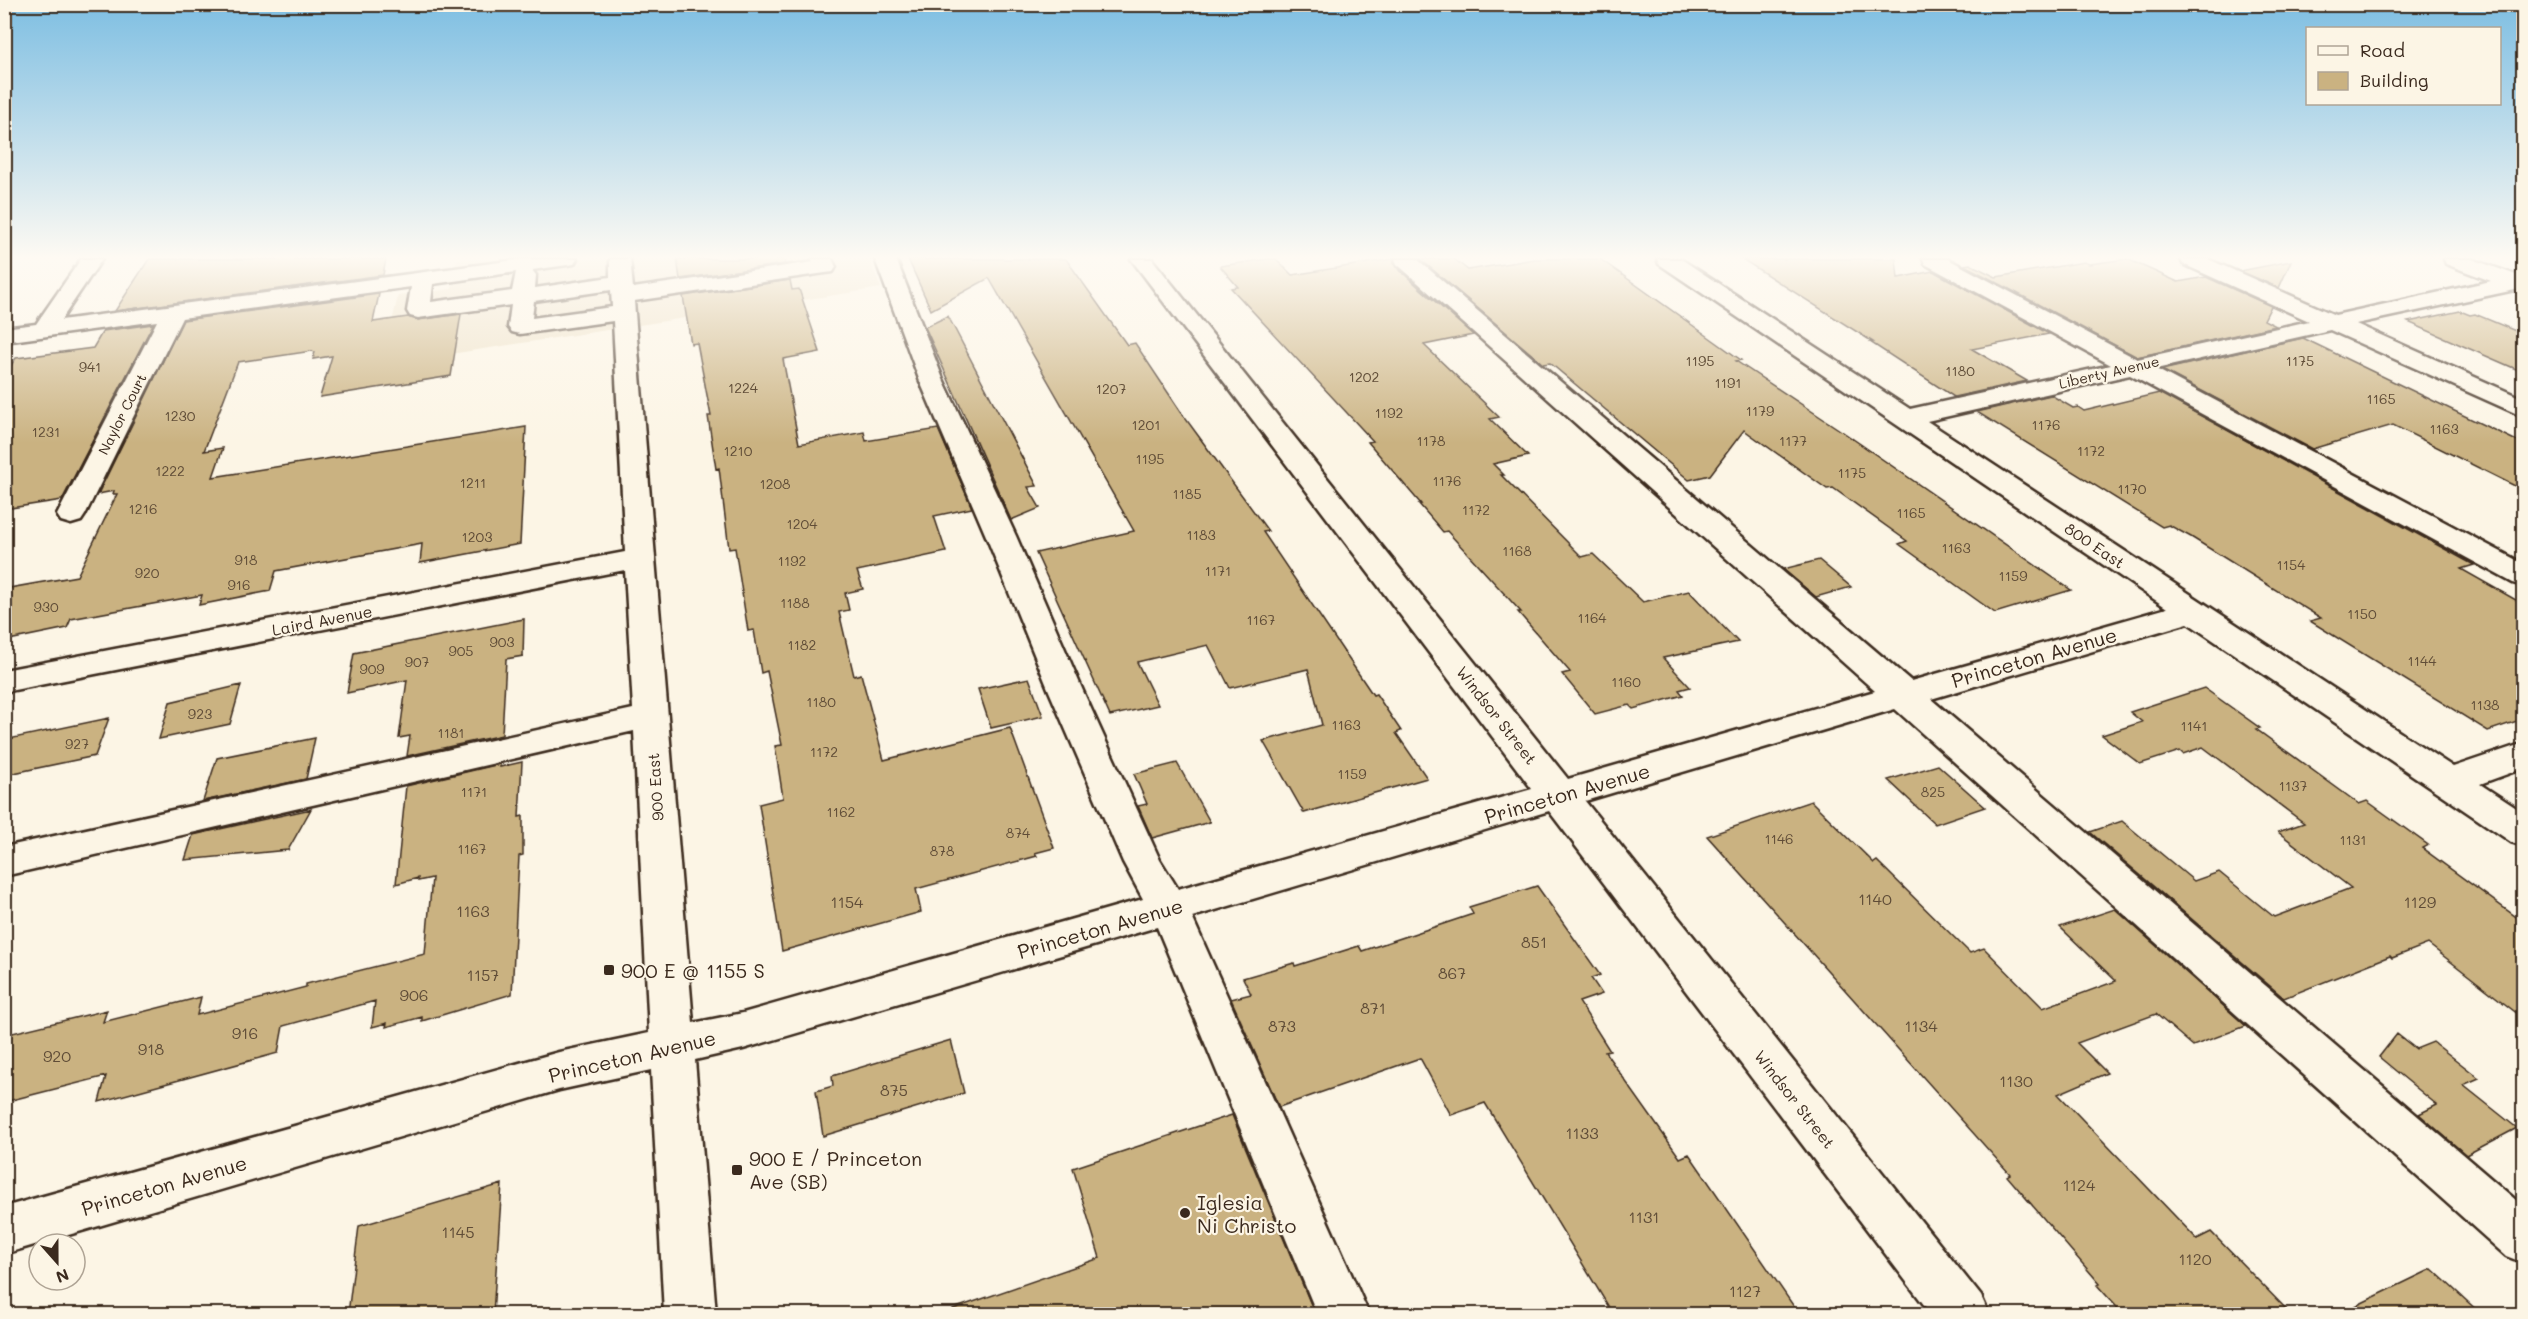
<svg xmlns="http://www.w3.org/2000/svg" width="2528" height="1319" font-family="Mali,sans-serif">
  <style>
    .built { fill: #ede1c7 }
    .building { fill: #cab281; stroke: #3b2a1e; stroke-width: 1.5 }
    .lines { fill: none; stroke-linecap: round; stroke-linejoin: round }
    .minor-casing { stroke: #3b2a1e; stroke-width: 5 }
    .minor { fill: #fcf5e5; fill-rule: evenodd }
    .poi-dot { fill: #3b2a1e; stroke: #fcf5e5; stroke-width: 2 }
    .labels { text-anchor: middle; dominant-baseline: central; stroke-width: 4.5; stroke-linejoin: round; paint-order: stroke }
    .number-label { font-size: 14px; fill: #5f4c37 }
    .far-street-label { font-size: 14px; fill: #3b2a1e; stroke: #fcf5e5 }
    .street-label { font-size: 16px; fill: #3b2a1e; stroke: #fcf5e5 }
    .near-number-label { font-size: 16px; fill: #5f4c37 }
    .near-street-label { font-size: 20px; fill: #3b2a1e; stroke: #fcf5e5 }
    .near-poi-label { font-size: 20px; fill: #3b2a1e; stroke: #fcf5e5; text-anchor: start }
  </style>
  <rect width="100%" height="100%" fill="#fcf5e5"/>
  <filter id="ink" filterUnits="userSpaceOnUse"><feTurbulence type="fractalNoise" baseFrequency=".0167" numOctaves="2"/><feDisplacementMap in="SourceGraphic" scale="12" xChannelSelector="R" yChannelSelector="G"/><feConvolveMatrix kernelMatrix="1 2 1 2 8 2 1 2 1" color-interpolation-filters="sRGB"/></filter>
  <g filter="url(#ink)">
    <path class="built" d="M 457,259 L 869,259 L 881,288 L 405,361 L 385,352 L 398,296 L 452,289 Z"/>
    <path class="building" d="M 149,259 L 386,259 L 383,275 L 115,311 Z
      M 677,259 L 784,259 L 785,264 L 680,279 Z
      M 908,259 L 1066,259 L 1127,345 L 1135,343 L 1183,415 L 1268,531 L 1263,532 L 1373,695 L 1376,694 L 1401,731 L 1396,733 L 1427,778 L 1304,813 L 1263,741 L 1322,725 L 1308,669 L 1230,688 L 1208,645 L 1137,662 L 1158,705 L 1110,716 L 1036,553 L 1134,531 L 989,278 L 931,310 Z
      M 1268,259 L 1276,259 L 1292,275 L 1393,259 L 1395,266 L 1473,335 L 1424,345 L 1499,417 L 1490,419 L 1528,456 L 1493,464 L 1504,475 L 1501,475 L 1582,557 L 1593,554 L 1643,602 L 1689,591 L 1738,642 L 1663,658 L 1690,687 L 1679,690 L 1683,695 L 1633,709 L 1629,705 L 1595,714 L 1562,674 L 1570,672 L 1518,612 L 1521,612 L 1447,531 L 1443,532 L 1419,504 L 1421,504 L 1368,442 L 1373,441 L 1231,288 L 1238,287 L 1220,266 Z
      M 1420,259 L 1454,259 L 1468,270 L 1534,259 L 1600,259 L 1741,360 L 1736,361 L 1843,432 L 2071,590 L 1995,613 L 1899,544 L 1907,541 L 1833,488 L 1827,489 L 1744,430 L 1710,475 L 1689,480 L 1550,363 L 1543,364 Z
      M 1742,259 L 1896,259 L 1898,278 L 1933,271 L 2049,334 L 1972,349 L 2027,381 L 1954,397 L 1870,342 L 1873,342 Z
      M 2127,259 L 2178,282 L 2206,277 L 2271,306 L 2264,320 L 2276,326 L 2137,357 L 1964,265 L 1970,264 L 1996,277 L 2084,262 L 2089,264 Z
      M 2291,261 L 2279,288 L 2240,271 Z
      M 790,280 L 792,290 L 799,289 L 820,352 L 783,359 L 799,444 L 864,432 L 866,441 L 938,429 L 972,508 L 934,516 L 946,552 L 857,571 L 863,589 L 845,593 L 849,610 L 839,612 L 854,676 L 861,674 L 884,760 L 1010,728 L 1054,848 L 1035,853 L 1037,856 L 916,889 L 921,912 L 782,951 L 759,804 L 783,798 L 775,746 L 782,745 L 767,671 L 761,673 L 754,630 L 748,631 L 735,548 L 729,549 L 719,468 L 716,469 L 708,416 L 711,416 L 697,343 L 691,344 L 683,296 Z
      M 379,294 L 373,322 L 408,317 L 418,320 L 461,314 L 451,376 L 320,397 L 332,356 L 313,359 L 315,352 L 312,351 L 238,362 L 204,451 L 223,448 L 213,477 L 526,427 L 520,544 L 420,563 L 422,544 L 276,571 L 270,591 L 199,605 L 202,595 L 71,619 L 67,628 L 4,641 L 4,589 L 77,576 L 117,494 L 113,494 L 114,491 L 98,494 L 183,320 Z
      M 2460,311 L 2470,315 L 2475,314 L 2523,334 L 2523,372 L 2408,322 Z
      M 948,316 L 1037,486 L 1028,487 L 1040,508 L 1011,520 L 925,327 Z
      M 153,324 L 62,500 L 4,509 L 4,375 L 16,358 L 93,348 L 103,331 Z
      M 2303,338 L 2523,444 L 2523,490 L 2393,425 L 2312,449 L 2162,370 Z
      M 2159,393 L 2474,565 L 2461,569 L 2523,604 L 2523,719 L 2488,731 L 2310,621 L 2321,618 L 2191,537 L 2169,525 L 2162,527 L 1977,412 L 2051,395 L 2073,408 L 2078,407 L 2084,411 Z
      M 1819,560 L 1851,587 L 1816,597 L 1783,569 Z
      M 524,619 L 523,656 L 506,659 L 502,735 L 407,756 L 410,736 L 399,738 L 407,680 L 347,693 L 354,653 Z
      M 1029,678 L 1043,716 L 991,728 L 978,689 Z
      M 241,685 L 230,724 L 159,739 L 170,702 Z
      M 2204,688 L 2260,728 L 2256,729 L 2359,804 L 2367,801 L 2428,845 L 2422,848 L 2523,922 L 2523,1018 L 2428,944 L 2392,958 L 2390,956 L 2284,998 L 2090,832 L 2122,821 L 2194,881 L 2219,872 L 2274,917 L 2351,888 L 2278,832 L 2304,823 L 2203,747 L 2183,754 L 2180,751 L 2140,764 L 2102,735 L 2142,722 L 2130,712 Z
      M 109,718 L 95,756 L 4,775 L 4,740 Z
      M 315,738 L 306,779 L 203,801 L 217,758 Z
      M 522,762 L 519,817 L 523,816 L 523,855 L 519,856 L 512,994 L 422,1021 L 422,1017 L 386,1027 L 387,1023 L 372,1027 L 375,1001 L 283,1026 L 278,1053 L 99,1102 L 106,1076 L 4,1102 L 4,1035 L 107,1010 L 103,1022 L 201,997 L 197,1015 L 306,987 L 306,984 L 425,954 L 432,878 L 418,881 L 418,878 L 396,884 L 406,786 L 500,764 L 500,767 Z
      M 1177,763 L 1210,822 L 1152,838 L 1138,806 L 1147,804 L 1134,774 Z
      M 1938,765 L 1985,807 L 1935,824 L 1888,780 Z
      M 1811,801 L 1874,863 L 1877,861 L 1970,953 L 1984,948 L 2043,1008 L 2116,981 L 2060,927 L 2115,909 L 2246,1026 L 2193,1046 L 2156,1014 L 2077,1043 L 2107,1073 L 2058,1094 L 2197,1239 L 2211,1232 L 2291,1314 L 2123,1314 L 2097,1285 L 2100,1284 L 2007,1176 L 2010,1174 L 1707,836 Z
      M 311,809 L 288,850 L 185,860 L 193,835 Z
      M 1537,886 L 1600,975 L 1591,978 L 1602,994 L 1579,1002 L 1610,1051 L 1605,1052 L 1680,1158 L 1689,1154 L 1799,1314 L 1613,1314 L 1485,1103 L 1451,1115 L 1420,1058 L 1279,1107 L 1231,999 L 1251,994 L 1243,978 L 1294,963 L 1295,966 L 1359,946 L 1362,951 L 1473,914 L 1469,907 Z
      M 2397,1034 L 2416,1049 L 2433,1042 L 2479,1078 L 2463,1085 L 2517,1128 L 2466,1155 L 2419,1114 L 2437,1105 L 2379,1057 Z
      M 951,1040 L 964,1093 L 823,1136 L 816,1091 L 833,1086 L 832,1076 Z
      M 1232,1115 L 1315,1314 L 954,1314 L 953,1309 L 1100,1258 L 1073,1168 Z
      M 502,1184 L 493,1314 L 348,1314 L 359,1226 Z
      M 2432,1269 L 2481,1314 L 2339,1314 Z"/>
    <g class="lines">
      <g class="minor-casing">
        <path id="minor" d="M 81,259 L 102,259 L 61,320 L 522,259 L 577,259 L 574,264 L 532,270 L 536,275 L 535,288 L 610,277 L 610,259 L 630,259 L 633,288 L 813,262 L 812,259 L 832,259 L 836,267 L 833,272 L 825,273 L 634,301 L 693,1023 L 743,1013 L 1143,899 L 1123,862 L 1049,691 L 986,536 L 919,379 L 875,259 L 896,259 L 943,379 L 1016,536 L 1083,691 L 1160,860 L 1178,889 L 1532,789 L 1131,259 L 1152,259 L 1568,779 L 1875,691 L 1397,264 L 1395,259 L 1417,259 L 1911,681 L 2167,608 L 1659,264 L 1657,259 L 1681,259 L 1910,409 L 2111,365 L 1925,264 L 1923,259 L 1948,259 L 2137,359 L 2309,321 L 2183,264 L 2181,259 L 2208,259 L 2335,315 L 2491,281 L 2446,264 L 2444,259 L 2472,259 L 2516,275 L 2524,274 L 2524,288 L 2356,324 L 2524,399 L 2524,417 L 2330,330 L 2156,369 L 2524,564 L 2524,586 L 2513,583 L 2130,375 L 1927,421 L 2453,767 L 2524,743 L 2524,768 L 2480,784 L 2524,813 L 2524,846 L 2511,842 L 2188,623 L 1931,699 L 2524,1207 L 2524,1263 L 2506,1256 L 1895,709 L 1585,801 L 1981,1296 L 1989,1314 L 1931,1314 L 1549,811 L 1192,917 L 1369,1314 L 1317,1314 L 1157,927 L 743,1049 L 695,1060 L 716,1314 L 664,1314 L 651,1070 L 559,1090 L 4,1254 L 4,1207 L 559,1052 L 649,1033 L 634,731 L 4,876 L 4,847 L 633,709 L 625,570 L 4,692 L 4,670 L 625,552 L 613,321 L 520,334 L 512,332 L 508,327 L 511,305 L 418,318 L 410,316 L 407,311 L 411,287 L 182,318 L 85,515 L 81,521 L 71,524 L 61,521 L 57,515 L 157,321 L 4,342 L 4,328 L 36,324 ZM 516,272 L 512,291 L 431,302 L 433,284 ZM 611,290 L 612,307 L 532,318 L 534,301 Z"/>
      </g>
      <use href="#minor" class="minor"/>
    </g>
  </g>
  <linearGradient id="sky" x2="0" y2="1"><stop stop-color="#7dbee2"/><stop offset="0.58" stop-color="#fefaf3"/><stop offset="1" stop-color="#fefaf3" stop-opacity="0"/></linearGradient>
  <rect width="2528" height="443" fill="url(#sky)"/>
  <g class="poi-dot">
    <rect x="603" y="964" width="12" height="12" rx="3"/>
    <rect x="731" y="1164" width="12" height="12" rx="3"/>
    <circle cx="1185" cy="1213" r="6"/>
  </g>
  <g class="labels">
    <g class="number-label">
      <text x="1700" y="360">1195</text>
      <text x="2300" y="360">1175</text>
      <text x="90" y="366">941</text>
      <text x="1960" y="370">1180</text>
      <text x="1364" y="376">1202</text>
      <text x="1728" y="382">1191</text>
      <text x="743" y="387">1224</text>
      <text x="1111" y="388">1207</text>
      <text x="2381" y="398">1165</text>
      <text x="1760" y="410">1179</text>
      <text x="1389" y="412">1192</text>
      <text x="180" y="415">1230</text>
      <text x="1146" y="424">1201</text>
      <text x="2046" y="424">1176</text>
      <text x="2444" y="428">1163</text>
      <text x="46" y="431">1231</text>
      <text x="1431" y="440">1178</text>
      <text x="1793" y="440">1177</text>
      <text x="738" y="450">1210</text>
      <text x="2091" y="450">1172</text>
      <text x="1150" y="458">1195</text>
      <text x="170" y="470">1222</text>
      <text x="1852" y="472">1175</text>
      <text x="1447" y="480">1176</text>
      <text x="473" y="482">1211</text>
      <text x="775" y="483">1208</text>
      <text x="2132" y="488">1170</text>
      <text x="1187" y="493">1185</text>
      <text x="143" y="508">1216</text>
      <text x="1476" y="509">1172</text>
      <text x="1911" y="512">1165</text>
      <text x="802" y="523">1204</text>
      <text x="1201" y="534">1183</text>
      <text x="477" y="536">1203</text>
      <text x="1956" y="547">1163</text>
      <text x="1517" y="550">1168</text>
      <text x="246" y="559">918</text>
      <text x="792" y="560">1192</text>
      <text x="2291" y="564">1154</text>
      <text x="1218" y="570">1171</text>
      <text x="147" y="572">920</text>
      <text x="2013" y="575">1159</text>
      <text x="239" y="584">916</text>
      <text x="795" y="602">1188</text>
      <text x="46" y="606">930</text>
      <text x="2362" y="613">1150</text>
      <text x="1592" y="617">1164</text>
      <text x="1261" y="619">1167</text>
      <text x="502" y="641">903</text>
      <text x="802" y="644">1182</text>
      <text x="461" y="650">905</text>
      <text x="2422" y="660">1144</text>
      <text x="417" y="661">907</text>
      <text x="372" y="668">909</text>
      <text x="1626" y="681">1160</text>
      <text x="821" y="701">1180</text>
      <text x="2485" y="704">1138</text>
      <text x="200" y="713">923</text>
      <text x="1346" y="724">1163</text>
      <text x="2194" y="725">1141</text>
      <text x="451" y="732">1181</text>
      <text x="77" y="743">927</text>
      <text x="824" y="751">1172</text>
      <text x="1352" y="773">1159</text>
      <text x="2293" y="785">1137</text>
      <text x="474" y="791">1171</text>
      <text x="1933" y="791">825</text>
      <text x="841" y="811">1162</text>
      <text x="1018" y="832">874</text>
      <text x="1779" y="838">1146</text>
      <text x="2353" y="839">1131</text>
      <text x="472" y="848">1167</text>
      <text x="942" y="850">878</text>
    </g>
    <g class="far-street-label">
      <text transform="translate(2109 372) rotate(-13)">Liberty Avenue</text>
      <text transform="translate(122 414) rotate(-63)">Naylor Court</text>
    </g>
    <g class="street-label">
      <text transform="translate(2095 545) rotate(34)">800 East</text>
      <text transform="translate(322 620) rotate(-11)">Laird Avenue</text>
      <text transform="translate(1497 715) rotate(52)">Windsor Street</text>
      <text transform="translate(655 787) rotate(-94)">900 East</text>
      <text transform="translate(1795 1099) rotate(52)">Windsor Street</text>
    </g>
    <g class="near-number-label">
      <text x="1875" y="898">1140</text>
      <text x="847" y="901">1154</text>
      <text x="2420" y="901">1129</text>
      <text x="473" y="910">1163</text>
      <text x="1534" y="941">851</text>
      <text x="1452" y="972">867</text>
      <text x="483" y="974">1157</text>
      <text x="414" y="994">906</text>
      <text x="1373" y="1007">871</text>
      <text x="1282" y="1025">873</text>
      <text x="1921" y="1025">1134</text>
      <text x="245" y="1032">916</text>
      <text x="151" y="1048">918</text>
      <text x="57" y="1055">920</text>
      <text x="2016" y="1080">1130</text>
      <text x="894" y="1089">875</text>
      <text x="1582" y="1132">1133</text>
      <text x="2079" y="1184">1124</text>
      <text x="1644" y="1216">1131</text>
      <text x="458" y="1231">1145</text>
      <text x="2195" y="1258">1120</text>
      <text x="1745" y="1290">1127</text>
    </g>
    <g class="near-street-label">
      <text transform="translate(2034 657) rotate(-16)">Princeton Avenue</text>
      <text transform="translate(1567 793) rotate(-16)">Princeton Avenue</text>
      <text transform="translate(1100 928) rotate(-16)">Princeton Avenue</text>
      <text transform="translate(632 1056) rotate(-13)">Princeton Avenue</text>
      <text transform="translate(164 1185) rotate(-16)">Princeton Avenue</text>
    </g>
    <g class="near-poi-label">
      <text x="621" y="970">900 E @ 1155 S</text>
      <text x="749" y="1158">900 E / Princeton<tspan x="749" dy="23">Ave (SB)</tspan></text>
      <text x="1197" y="1202">Iglesia<tspan x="1197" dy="23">Ni Christo</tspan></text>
    </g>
  </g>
  <rect width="2528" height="1319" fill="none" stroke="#fcf5e5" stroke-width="24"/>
  <rect x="12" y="12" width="2504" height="1295" fill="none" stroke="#3b2a1e" stroke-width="2" filter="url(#ink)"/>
  <rect x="2306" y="27" width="195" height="78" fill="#fcf5e5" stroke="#afa495" stroke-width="1.5"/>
  <rect x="2318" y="46" width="30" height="9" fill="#fcf5e5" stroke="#afa495" stroke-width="1.5"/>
  <text x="2360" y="57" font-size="18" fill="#3b2a1e">Road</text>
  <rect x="2318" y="72" width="30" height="18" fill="#cab281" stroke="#afa495" stroke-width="1.5"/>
  <text x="2360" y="87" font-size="18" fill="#3b2a1e">Building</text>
  <g transform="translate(57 1262) rotate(159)"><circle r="28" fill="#fcf5e5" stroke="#afa495" stroke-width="1.5"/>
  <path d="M0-4.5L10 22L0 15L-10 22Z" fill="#3b2a1e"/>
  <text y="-9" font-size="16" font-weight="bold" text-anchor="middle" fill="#3b2a1e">N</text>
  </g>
</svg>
